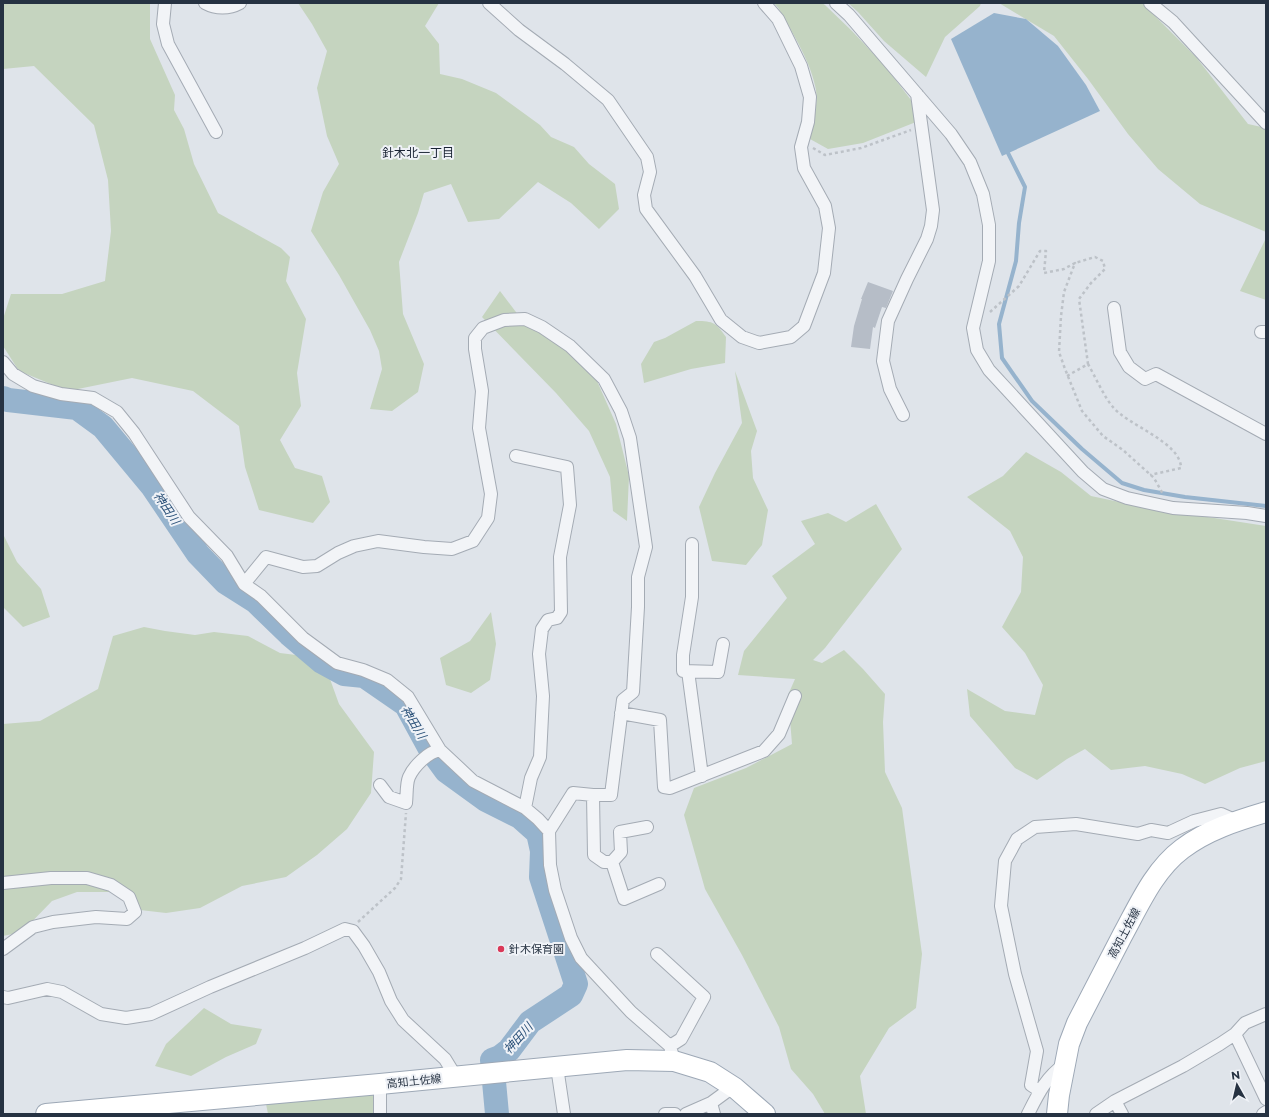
<svg xmlns="http://www.w3.org/2000/svg" width="1269" height="1117" font-family="Montserrat,'Noto Sans JP',sans-serif">
  <style>
    .green { fill: #c5d4bf }
    .water { fill: #96b3cd }
    .lines { fill: none; stroke-linecap: round; stroke-linejoin: round }
    .stream { stroke: #96b3cd; stroke-width: 4 }
    .river { stroke: #96b3cd; stroke-width: 24 }
    .building { fill: #b6bdc7 }
    .minor-casing { stroke: #a4abb4; stroke-width: 14 }
    .primary-casing { stroke: #9da8b6; stroke-width: 22 }
    .path { stroke: #bdc2c8; stroke-width: 2.5; stroke-dasharray: 3 3; stroke-linecap: butt }
    .minor { stroke: #f2f4f7; stroke-width: 12 }
    .primary { stroke: #fff; stroke-width: 20 }
    .poi-dot { fill: #da3858; stroke: #eff2f7; stroke-width: 1.5 }
    .labels { text-anchor: middle; dominant-baseline: central; stroke-width: 4; stroke-linejoin: round; paint-order: stroke }
    .street-label { font-size: 11px; fill: #263242; stroke: #eff2f7 }
    .poi-label { font-size: 11px; fill: #263242; stroke: #eff2f7; text-anchor: start }
    .neighbourhood-label { font-size: 12px; fill: #192333; stroke: #eff2f7 }
    .water-label { font-size: 12px; font-style: italic; fill: #2d537a; stroke: #eff2f7 }
  </style>
  <rect width="100%" height="100%" fill="#dfe4ea"/>
  <path class="green" d="M 3,3 L 150,3 L 150,39 L 175,95 L 174,110 L 184,129 L 194,164 L 218,213 L 281,248 L 290,257 L 286,281 L 306,319 L 297,373 L 301,406 L 280,440 L 295,468 L 322,476 L 330,502 L 313,523 L 259,510 L 245,467 L 239,426 L 193,391 L 132,378 L 68,391 L 19,371 L 3,346 L 3,319 L 11,294 L 62,294 L 105,281 L 111,231 L 108,180 L 94,125 L 34,66 L 3,69 Z
    M 298,3 L 439,3 L 425,26 L 439,44 L 440,74 L 462,79 L 496,93 L 540,125 L 551,137 L 574,147 L 589,164 L 615,184 L 619,209 L 599,229 L 571,203 L 538,182 L 499,219 L 468,222 L 451,184 L 424,193 L 418,213 L 399,262 L 403,314 L 424,364 L 418,392 L 392,411 L 370,409 L 382,369 L 379,351 L 370,330 L 339,275 L 311,231 L 323,192 L 339,164 L 327,136 L 317,88 L 327,51 L 312,24 Z
    M 774,3 L 822,3 L 825,5 L 852,31 L 885,66 L 911,100 L 916,122 L 863,143 L 828,149 L 810,139 C 813,125 818,105 816,90 C 811,62 793,34 779,9 Z
    M 848,3 L 981,3 L 980,6 L 945,37 L 926,77 L 884,41 L 858,12 Z
    M 999,3 L 1142,3 L 1196,57 L 1248,124 L 1266,128 L 1266,232 L 1200,204 L 1158,169 L 1128,134 L 1088,79 L 1054,36 Z
    M 1266,238 L 1266,300 L 1240,291 Z
    M 500,291 L 522,320 L 567,350 L 597,381 L 616,424 L 629,476 L 627,521 L 613,511 L 610,477 L 589,431 L 556,393 L 482,317 Z
    M 696,321 C 714,321 716,323 726,337 L 725,363 L 691,369 L 644,383 L 641,364 L 654,342 L 665,338 Z
    M 735,371 L 757,431 L 751,451 L 753,478 L 768,510 L 762,545 L 746,565 L 712,561 L 699,507 L 715,473 L 742,423 Z
    M 1026,452 L 1061,472 L 1091,496 L 1143,507 L 1266,526 L 1266,761 L 1240,768 L 1205,784 L 1182,774 L 1145,766 L 1111,770 L 1085,749 L 1067,759 L 1037,780 L 1015,768 L 970,716 L 967,689 L 1005,711 L 1035,715 L 1043,685 L 1025,653 L 1002,627 L 1021,592 L 1023,557 L 1010,531 L 967,497 L 1003,476 Z
    M 876,504 L 902,549 L 825,648 L 813,660 L 822,663 L 844,650 L 863,669 L 885,694 L 883,722 L 885,772 L 902,808 L 922,954 L 916,1008 L 889,1028 L 860,1076 L 866,1114 L 825,1114 L 813,1094 L 791,1069 L 779,1027 L 742,955 L 705,889 L 684,815 L 694,788 L 746,768 L 792,744 L 788,695 L 795,679 L 738,675 L 744,651 L 787,598 L 772,576 L 815,544 L 801,521 L 828,513 L 846,522 Z
    M 3,534 L 17,562 L 41,589 L 50,617 L 23,627 L 3,607 Z
    M 491,612 L 496,644 L 490,680 L 471,693 L 446,685 L 440,658 L 470,641 Z
    M 144,627 L 165,631 L 195,635 L 214,632 L 248,636 L 280,653 L 296,655 L 326,668 L 339,704 L 374,752 L 371,793 L 347,829 L 317,855 L 286,877 L 242,886 L 200,908 L 166,913 L 140,910 L 114,892 L 77,892 L 52,901 L 22,932 L 3,936 L 3,724 L 40,721 L 98,689 L 113,636 Z
    M 204,1008 L 231,1024 L 262,1029 L 256,1044 L 226,1057 L 191,1076 L 155,1066 L 166,1044 Z
    M 375,1091 L 376,1114 L 268,1114 L 266,1104 Z"/>
  <path class="water" d="M 994,13 L 1026,19 L 1058,46 L 1086,85 L 1100,111 L 1002,156 L 951,39 Z"/>
  <g class="lines">
    <path class="stream" d="M 1008,153 L 1025,187 L 1019,223 L 1016,261 L 999,324 L 1002,358 L 1032,401 L 1082,449 L 1122,483 L 1144,490 L 1185,497 L 1266,506"/>
    <path class="river" d="M 3,398 L 8,400 L 77,408 L 103,427 L 152,486 L 198,554 L 225,582 L 255,601 L 289,634 L 322,662 L 344,674 L 364,676 L 406,705 L 430,749 L 446,771 L 486,800 L 520,817 L 538,833 L 542,851 L 541,877 L 576,984 L 571,995 L 530,1022 L 509,1050 L 500,1057 L 492,1060 L 497,1114"/>
  </g>
  <path class="building" d="M 868,282 L 893,291 L 886,308 L 882,307 L 875,328 L 873,327 L 870,349 L 851,347 L 854,326 L 862,299 L 861,299 Z"/>
  <g class="lines">
    <g class="minor-casing">
      <path id="minor" d="M 165,3 L 163,24 L 168,44 L 216,132
        M 205,3 C 216,9 229,9 240,3
        M 489,3 L 519,30 L 565,64 L 608,100 L 647,157 L 650,172 L 644,195 L 646,209 L 695,276 L 721,320 L 742,337 L 759,343 L 791,337 L 804,326 L 824,273 L 829,228 L 825,206 L 804,168 L 801,147 L 808,122 L 810,97 L 801,66 L 778,19 L 764,3
        M 836,3 L 849,15 L 951,134 L 970,162 L 983,194 L 989,225 L 989,261 L 973,328 L 977,350 L 989,370 L 1083,472 L 1103,489 L 1127,498 L 1173,508 L 1247,513 L 1266,516
        M 1150,3 L 1173,22 L 1266,123
        M 1114,308 L 1120,352 L 1129,367 L 1145,379 L 1156,374 L 1266,434
        M 1261,332 L 1266,332
        M 3,362 L 13,374 L 33,386 L 61,394 L 93,398 L 117,412 L 134,433 L 189,517 L 227,556 L 244,584 L 261,596 L 303,638 L 337,663 L 363,670 L 387,680 L 408,697 L 440,750 L 473,781 L 525,808 L 538,819 L 549,831
        M 903,415 L 890,389 L 883,361 L 888,321 L 907,279 L 927,239 L 931,226 L 933,210 L 917,94
        M 516,456 L 567,467 L 570,505 L 560,557 L 561,612 L 557,618 L 548,620 L 542,629 L 539,654 L 543,696 L 540,757 L 531,778 L 525,808
        M 692,544 L 692,597 L 683,655 L 683,671 L 718,672 L 723,644
        M 244,584 L 266,557 L 303,567 L 317,566 L 338,553 L 354,546 L 378,541 L 424,547 L 452,549 L 473,541 L 488,518 L 491,494 L 479,428 L 482,391 L 475,349 L 475,338 L 483,328 L 504,320 L 525,319 L 542,327 L 570,346 L 604,379 L 621,411 L 630,438 L 646,547 L 638,577 L 638,607 L 633,692 L 623,700 L 611,795 L 593,795 L 573,793 L 549,831 L 550,865 L 555,890 L 571,938 L 581,958 L 631,1012 L 670,1046 L 674,1061
        M 688,671 L 702,776
        M 621,713 L 660,720 L 664,787 L 670,788 L 764,751 L 779,734 L 795,696
        M 380,785 L 389,797 L 406,803 C 407,795 406,784 409,777 C 414,766 428,752 440,750
        M 593,795 L 594,855 L 604,862 L 612,862
        M 647,827 L 620,832 L 621,852 L 612,862 L 624,899 L 659,884
        M 3,883 L 51,878 L 87,878 L 111,885 L 129,897 L 135,912 L 127,919 L 96,917 L 53,922 L 33,927 L 3,949
        M 657,954 L 704,997 L 681,1039 L 670,1046
        M 3,997 L 8,998 L 47,989 L 62,992 L 101,1014 L 126,1018 L 151,1014 L 210,987 L 305,948 L 345,929 L 353,931 L 364,946 L 379,972 L 391,1001 L 403,1020 L 445,1059 L 456,1077
        M 1235,1034 L 1266,1099
        M 557,1067 L 564,1114
        M 380,1084 L 380,1114
        M 1040,1091 L 1031,1085 L 1037,1051 L 1015,974 L 1001,906 L 1005,861 L 1017,839 L 1035,827 L 1076,824 L 1138,834 L 1151,830 L 1168,833 L 1194,821 L 1221,814 L 1237,821
        M 1115,1101 L 1122,1114
        M 665,1114 L 675,1114
        M 686,1114 L 711,1103
        M 714,1114 L 711,1103 L 726,1092 L 735,1088
        M 1028,1114 C 1038,1094 1046,1077 1065,1064
        M 1096,1114 L 1115,1101 L 1183,1066 L 1220,1044 L 1235,1034 L 1245,1023 L 1266,1014
        M 1263,1114 L 1266,1112"/>
    </g>
    <g class="primary-casing">
      <path id="primary" d="M 46,1114 L 380,1084 L 627,1060 L 674,1061 L 710,1072 L 735,1088 L 765,1114
        M 1057,1114 L 1059,1095 L 1069,1044 L 1077,1023 C 1092,994 1107,965 1122,936 C 1139,905 1154,870 1182,849 C 1207,830 1236,821 1266,812"/>
    </g>
    <path class="path" d="M 813,148 L 825,155 L 861,148 L 911,130
      M 990,312 L 1019,286 L 1040,251 L 1046,251 L 1044,273 L 1064,269 L 1075,263 L 1064,292 L 1061,316 L 1059,352 L 1065,369 L 1082,411 L 1103,436 L 1123,450 L 1154,478 L 1163,494
      M 1088,364 C 1095,376 1104,397 1113,407 C 1127,425 1181,442 1181,468 L 1150,475
      M 1067,376 L 1088,364 L 1079,299 L 1091,283 L 1105,269 L 1103,261 L 1095,257 L 1075,263
      M 358,922 L 395,888 L 401,879 L 406,813"/>
    <use href="#minor" class="minor"/>
    <use href="#primary" class="primary"/>
  </g>
  <circle class="poi-dot" cx="501" cy="949" r="4"/>
  <g class="labels">
    <g class="street-label">
      <text transform="translate(1124 933) rotate(-62)">高知土佐線</text>
      <text transform="translate(414 1081) rotate(-6)">高知土佐線</text>
    </g>
    <g class="poi-label">
      <text x="509" y="949">針木保育園</text>
    </g>
    <g class="neighbourhood-label">
      <text x="418" y="152">針木北一丁目</text>
    </g>
    <g class="water-label">
      <text transform="translate(167 508) rotate(56)">神田川</text>
      <text transform="translate(414 722) rotate(59)">神田川</text>
      <text transform="translate(518 1038) rotate(-48)">神田川</text>
    </g>
  </g>
  <rect width="1269" height="1117" fill="none" stroke="#263242" stroke-width="8"/>
  <g transform="translate(1237 1085) rotate(352)" stroke="#eff2f7" stroke-width="3" paint-order="stroke">
  <path d="M0-3L7 15L0 10L-7 15Z" fill="#263242"/>
  <text y="-6" font-size="11" font-weight="bold" text-anchor="middle" fill="#263242">N</text>
  </g>
</svg>
